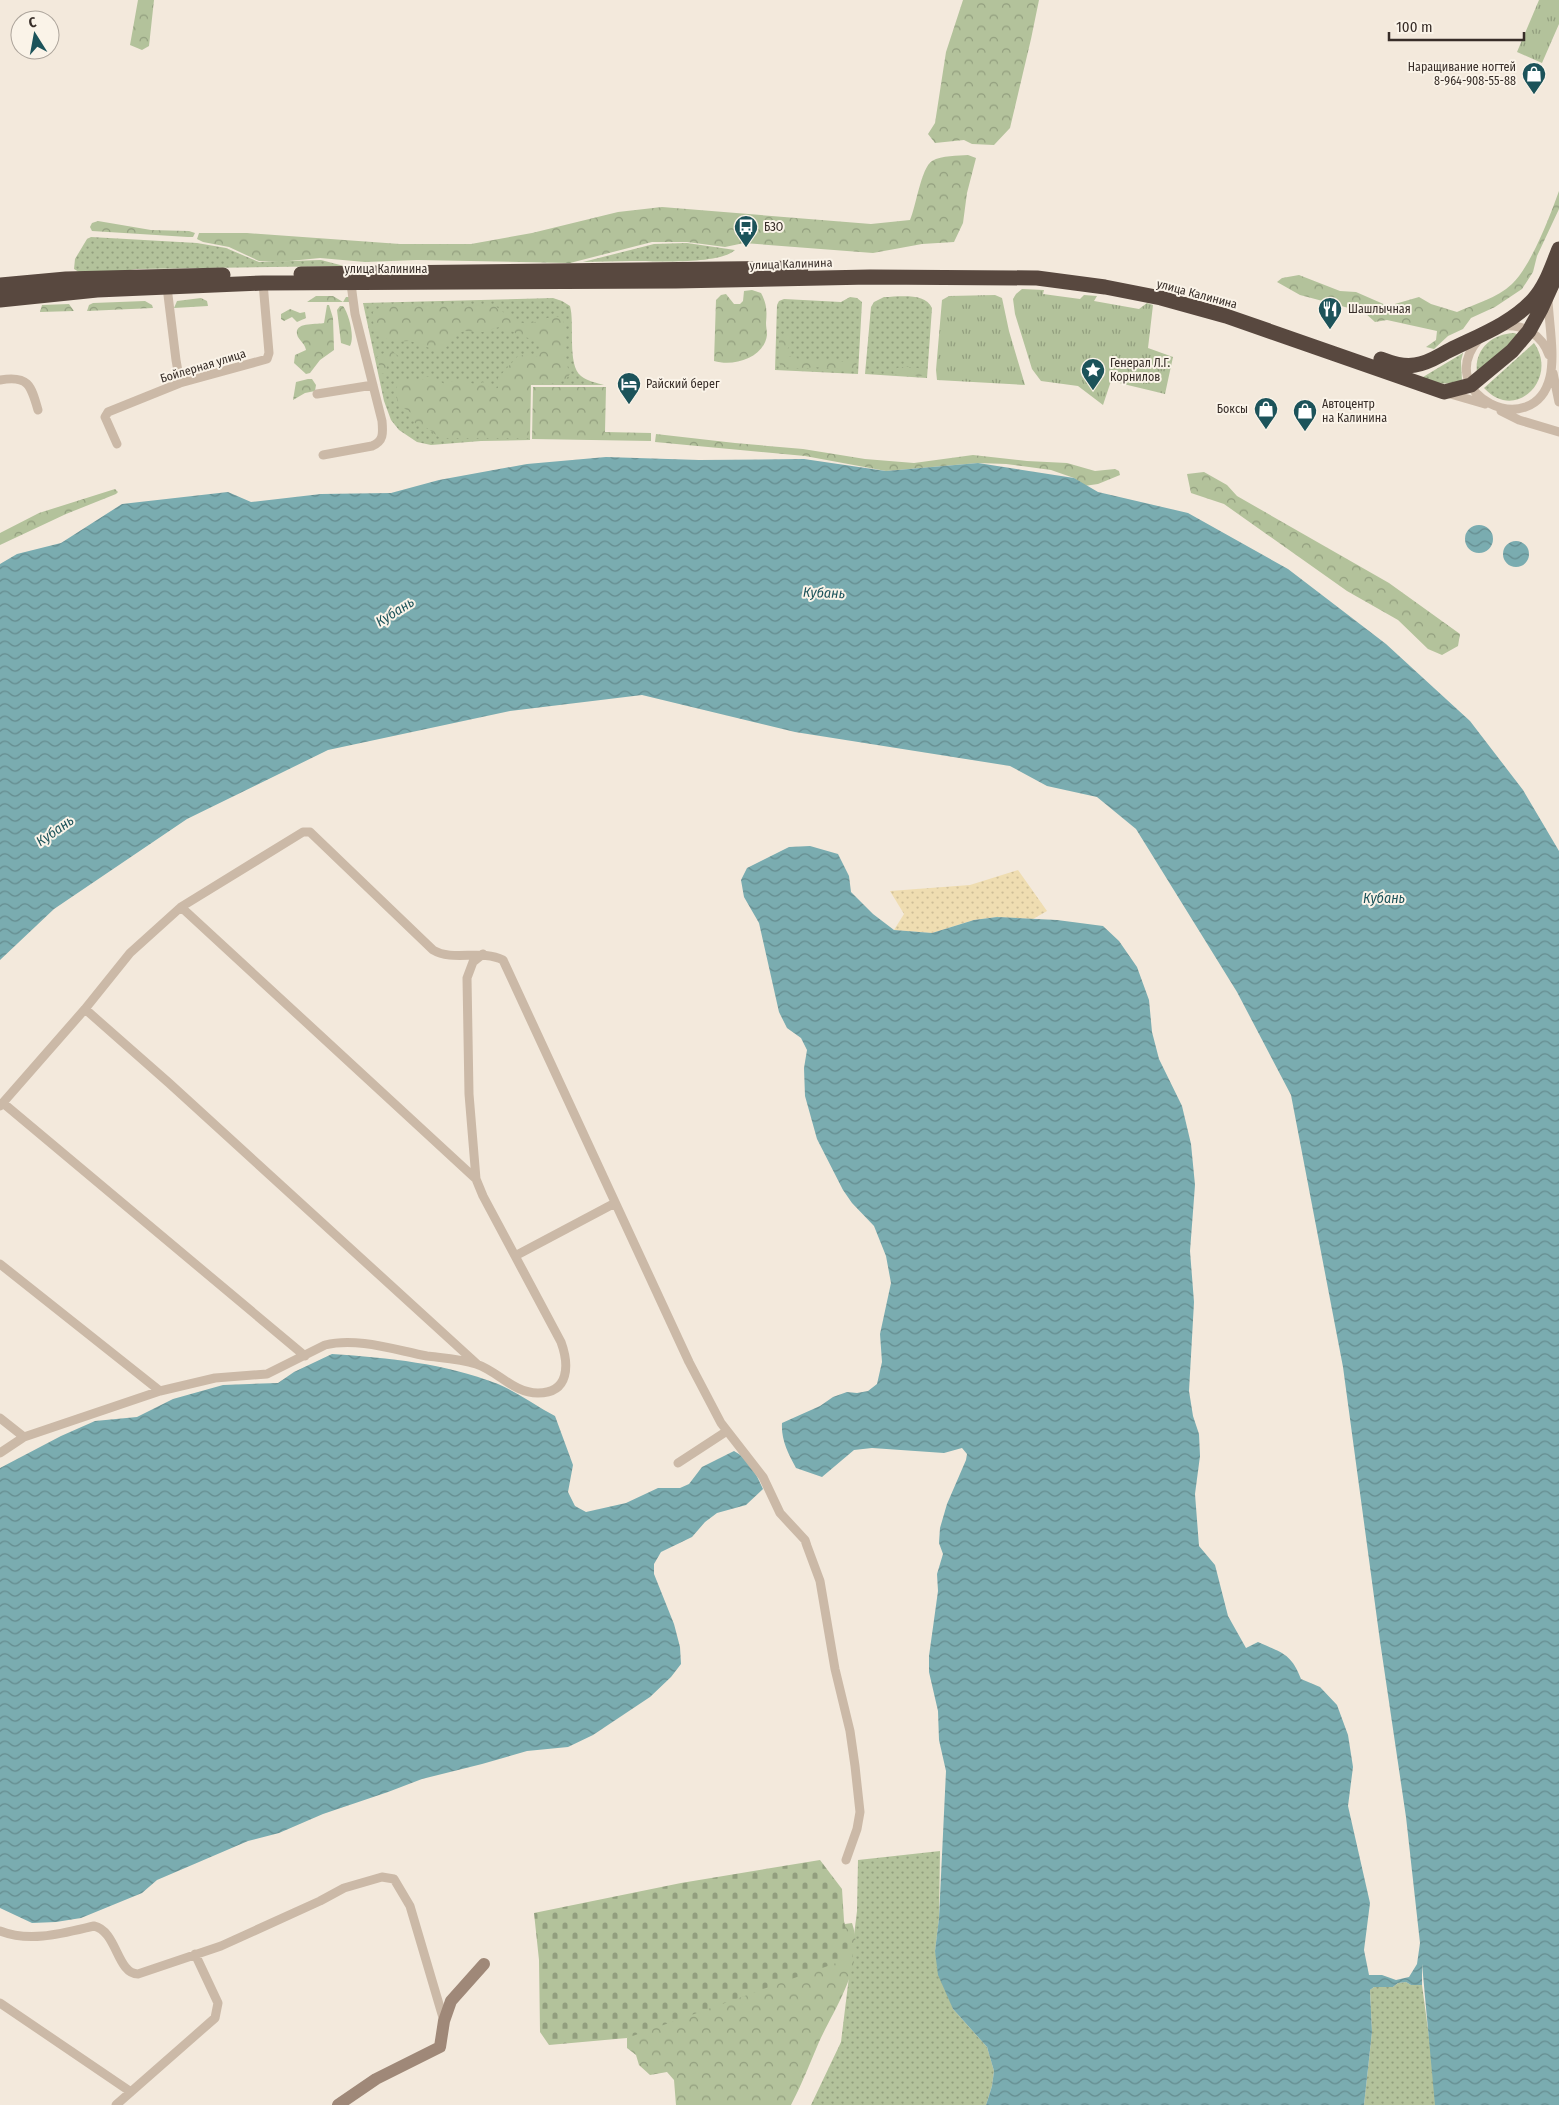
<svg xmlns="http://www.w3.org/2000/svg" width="1559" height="2105" font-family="'Fira Sans Condensed',sans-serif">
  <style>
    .grass { fill: url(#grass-dots) }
    .forest { fill: url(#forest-crowns) }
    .sand { fill: url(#sand-dots) }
    .cemetery { fill: url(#cemetery-stones) }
    .park { fill: url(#park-tufts) }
    .water { fill: url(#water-waves) }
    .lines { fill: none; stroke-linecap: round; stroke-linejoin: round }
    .street { stroke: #cbb9a7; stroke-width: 9 }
    .secondary { stroke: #9f8878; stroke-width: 12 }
    .highway { stroke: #58483f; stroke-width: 15 }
    .labels { text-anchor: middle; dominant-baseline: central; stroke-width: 4; stroke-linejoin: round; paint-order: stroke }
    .poi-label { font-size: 12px; fill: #372d28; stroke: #faf3e8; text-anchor: start }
    .street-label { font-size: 12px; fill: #372d28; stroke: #faf3e8 }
    .water-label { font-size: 14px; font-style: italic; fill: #1c535a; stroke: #faf3e8 }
  </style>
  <defs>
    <pattern id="grass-dots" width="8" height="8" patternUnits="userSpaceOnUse" patternTransform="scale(1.25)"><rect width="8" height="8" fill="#b3c29b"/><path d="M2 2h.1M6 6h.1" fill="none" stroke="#929e7e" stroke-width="1.8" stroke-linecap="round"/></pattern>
    <pattern id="forest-crowns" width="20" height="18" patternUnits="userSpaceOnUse" patternTransform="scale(1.25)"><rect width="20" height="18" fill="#b3c29b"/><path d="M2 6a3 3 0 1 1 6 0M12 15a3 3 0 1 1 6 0" fill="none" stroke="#929e7e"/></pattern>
    <pattern id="sand-dots" width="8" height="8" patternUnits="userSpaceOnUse" patternTransform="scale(1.25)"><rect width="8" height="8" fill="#efddb1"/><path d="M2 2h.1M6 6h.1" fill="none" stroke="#cebe98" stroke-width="1.8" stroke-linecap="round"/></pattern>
    <pattern id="cemetery-stones" width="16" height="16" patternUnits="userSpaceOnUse" patternTransform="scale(1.25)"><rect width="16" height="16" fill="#b3c29b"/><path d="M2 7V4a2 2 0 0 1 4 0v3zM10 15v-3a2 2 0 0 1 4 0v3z" fill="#929e7e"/></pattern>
    <pattern id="park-tufts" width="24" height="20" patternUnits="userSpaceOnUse" patternTransform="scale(1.25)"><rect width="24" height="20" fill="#b3c29b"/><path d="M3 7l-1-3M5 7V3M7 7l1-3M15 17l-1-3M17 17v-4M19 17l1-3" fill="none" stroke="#929e7e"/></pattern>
    <pattern id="water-waves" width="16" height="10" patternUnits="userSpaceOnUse" patternTransform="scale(1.25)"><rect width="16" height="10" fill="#7aacb0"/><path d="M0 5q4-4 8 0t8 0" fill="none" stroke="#658c8f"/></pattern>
  </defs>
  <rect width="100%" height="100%" fill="#f3e9dc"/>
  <path class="grass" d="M 91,237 L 197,243 L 226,248 L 259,262 L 321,260 L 344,266 L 137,269 L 109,273 L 79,272 L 74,269 L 75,259 L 87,239 Z
    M 687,243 L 735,250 C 720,265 652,261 630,261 C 614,261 599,262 583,262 L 654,244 Z
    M 850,297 L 857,298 L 862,302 L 858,374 L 775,370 L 777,305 L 779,301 L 784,299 L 841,302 Z
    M 884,297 C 899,297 925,292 932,308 L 927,378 L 865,374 L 871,307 L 874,302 Z
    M 553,298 L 562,301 L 570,306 C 575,324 567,365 581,376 C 587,381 597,383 604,385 L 531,385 L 530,440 L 481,441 L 431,445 L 417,442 L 399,430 L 391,420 L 384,401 L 363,303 Z
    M 1514,333 L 1520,335 L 1477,373 C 1474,350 1491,334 1514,333 Z
    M 1534,343 C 1559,378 1516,423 1484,388 Z
    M 1463,353 L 1461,361 L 1462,381 C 1449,384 1434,386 1423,377 Z
    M 940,1851 L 939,1918 L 935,1951 L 953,2009 L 987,2047 L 994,2071 L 992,2086 L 986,2105 L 811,2105 L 841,2042 L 857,1911 L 858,1860 Z
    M 1406,1982 L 1411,1985 L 1422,1985 L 1435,2082 L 1435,2105 L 1364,2105 L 1372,2032 L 1370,1990 L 1374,1987 L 1393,1987 L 1398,1983 Z"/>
  <path class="forest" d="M 138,0 L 154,0 L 149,46 L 142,50 L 130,45 Z
    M 963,0 L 1039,0 L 1031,39 L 1010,128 L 994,145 L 972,144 L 964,140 L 935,143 L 928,134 L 935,123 L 946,52 Z
    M 968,155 L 976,158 L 967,193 L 963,223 L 954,242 L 922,244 L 873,253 L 744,243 L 725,247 L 687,242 L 652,242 L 570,263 L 417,260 L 365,262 L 320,258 L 279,262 L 259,261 L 229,247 L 203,242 L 197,239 L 199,233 L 247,233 L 400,244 L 471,244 L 532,233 L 618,212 L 662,207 L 871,224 L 910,220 C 916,207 921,168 932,161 C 942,155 958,156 968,155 Z
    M 1559,191 L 1559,209 L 1537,256 L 1533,272 L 1522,289 L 1495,307 L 1471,318 L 1463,329 L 1448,336 L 1434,349 L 1426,347 L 1436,340 L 1437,331 L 1387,320 L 1375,322 L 1364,312 L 1300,295 L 1277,282 L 1282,278 L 1299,275 L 1340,291 L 1356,292 L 1388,306 L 1419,297 L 1431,304 L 1457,312 C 1475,304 1497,298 1512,284 C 1531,266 1550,216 1559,191 Z
    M 98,221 L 151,230 L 189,231 L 195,233 L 193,237 L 188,237 L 92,231 L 90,227 L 92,223 Z
    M 752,290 L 761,293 C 767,304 767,311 766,323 C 766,327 767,331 767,335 C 764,358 734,367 714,361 L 716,300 L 721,295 L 726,294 L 734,304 L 740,304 L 743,301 L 744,291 Z
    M 316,296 L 333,296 L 343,302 L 346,297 L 351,297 L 352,302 L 307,302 Z
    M 201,298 L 207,301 L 208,306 L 174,308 L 177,301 Z
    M 145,301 L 152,305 L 153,308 L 87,311 L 89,305 L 93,303 Z
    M 69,304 L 74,311 L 40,312 L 42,305 Z
    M 327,305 L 329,305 L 333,318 L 334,350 L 320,360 L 310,373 L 306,374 L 294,363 L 295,355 L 306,350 C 305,344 301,342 298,337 C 291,321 317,325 324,323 Z
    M 493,305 C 504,311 510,320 523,323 C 537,326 548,313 562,318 L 564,323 L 564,356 L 570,374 C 563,387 542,383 530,384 L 529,438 L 440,438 L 427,428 L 420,427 L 414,422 L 411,413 L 398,404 L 396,389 L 399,382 L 406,379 L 420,381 L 426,377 L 433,377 L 446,385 C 459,375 464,382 478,385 L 483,382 L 492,389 L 498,388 L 497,379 L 518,356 L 531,354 L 536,357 L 540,354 L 540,344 L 538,340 L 519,336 L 514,332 L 499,327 L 483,332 L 465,331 L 455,334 C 441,364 430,344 409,341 C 405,341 401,342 397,341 C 380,340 371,328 373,312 L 379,308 L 387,306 Z
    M 340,306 L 343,306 C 349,314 355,337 350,346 L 341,343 L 337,310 Z
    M 290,309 L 300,313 L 305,312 L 306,318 L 297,322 L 292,317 L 284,321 L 281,319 L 281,314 Z
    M 782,336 L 789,336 L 791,343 L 787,350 L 789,356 L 795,356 L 800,361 L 812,359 L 842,362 L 853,356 L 857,361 L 856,367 L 851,370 L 814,367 L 805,369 L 781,367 L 779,362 L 779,340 Z
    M 393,352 L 401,358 L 401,364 L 397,366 L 393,361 L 388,361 L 385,373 L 381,374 L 377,357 L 384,353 Z
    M 900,367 L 911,367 L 922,369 L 925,372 L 925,376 L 896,375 L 893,372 L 895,369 Z
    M 308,379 L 312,379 L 316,385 L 315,391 L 305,393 L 293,400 L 296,382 Z
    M 533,387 L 606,387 L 605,432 L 651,433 L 651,441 L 532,439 Z
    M 656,434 L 735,443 L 803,449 L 865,459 L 914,463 L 973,455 L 1027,461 L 1067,463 L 1095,471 L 1115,469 L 1119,471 L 1120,475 L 1098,484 L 1084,486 L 1074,478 L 1051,470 L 1006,464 L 978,463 L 886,471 L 805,456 L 655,442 Z
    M 1204,472 L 1227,485 L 1237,496 L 1389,583 L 1460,634 L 1458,646 L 1442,655 L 1428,649 L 1398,620 L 1347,591 L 1224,504 L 1191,493 L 1187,474 Z
    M 115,489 L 118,492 L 116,494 L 66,514 L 0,545 L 0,533 L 39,513 Z
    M 852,1923 C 866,1964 836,2005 819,2042 C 810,2063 802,2084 791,2105 L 676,2105 L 674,2080 L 667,2072 L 650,2075 L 639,2065 L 636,2055 L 627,2048 L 627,2038 L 633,2030 L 846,1947 L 845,1924 Z"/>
  <path class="sand" d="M 1018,870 L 1047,911 L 1033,919 L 997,917 L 974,920 L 932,933 L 894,930 L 904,914 L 890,891 L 970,885 Z"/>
  <path class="cemetery" d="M 820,1860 L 842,1889 L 844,1921 L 853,1957 L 627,2038 L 549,2045 L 540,2032 L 539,1960 L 534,1913 L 681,1883 Z"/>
  <path class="park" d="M 1539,0 L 1559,0 L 1559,24 L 1542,63 L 1517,52 Z
    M 1022,289 L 1044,290 L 1043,294 L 1080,299 L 1084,295 L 1097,296 L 1094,301 L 1139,309 L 1147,303 L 1153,305 L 1148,348 L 1173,357 L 1165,394 L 1111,381 L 1103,405 L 1078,386 L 1041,381 L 1032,369 L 1015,314 L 1013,299 L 1016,294 Z
    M 995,295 L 1002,298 L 1009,331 L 1025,385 L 937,380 L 936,370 L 942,300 L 949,296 Z"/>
  <path class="water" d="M 606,457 L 699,460 L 804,459 L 886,471 L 978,463 L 1074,478 L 1098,492 L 1188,513 L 1288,569 L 1386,644 L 1470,721 L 1523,790 L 1559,851 L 1559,2105 L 1435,2105 L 1422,1964 L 1422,1985 L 1411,1985 L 1406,1982 L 1398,1983 L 1393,1987 L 1374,1987 L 1370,1990 L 1372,2032 L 1364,2105 L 986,2105 L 992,2086 L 994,2071 L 987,2047 L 953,2009 L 938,1975 L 935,1951 L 939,1918 L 946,1771 L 939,1740 L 938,1711 L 929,1672 L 929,1656 L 938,1591 L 937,1574 L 943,1554 L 939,1543 L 940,1528 L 947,1504 L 966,1460 L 967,1454 L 962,1448 L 944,1453 L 872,1448 L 854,1450 L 822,1477 L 796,1468 C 788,1453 781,1440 782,1423 L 820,1406 L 833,1397 L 847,1392 L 857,1393 L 868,1391 L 877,1384 L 882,1362 L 880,1334 L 891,1283 L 886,1256 L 874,1226 L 852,1203 L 843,1190 L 817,1139 L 805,1096 L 804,1068 L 807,1050 L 801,1038 L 787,1028 L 779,1012 L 759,923 L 744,897 L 741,880 L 747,868 L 789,847 L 810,846 L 838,854 L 849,876 L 851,892 L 873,914 L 894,930 L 932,933 L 974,920 L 997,917 L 1057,920 L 1103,926 L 1119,941 L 1137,967 L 1149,1000 L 1152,1032 L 1159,1059 L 1182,1106 L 1191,1144 L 1195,1185 L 1190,1251 L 1194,1302 L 1189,1391 L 1193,1416 L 1199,1434 L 1200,1456 L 1195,1494 L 1199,1546 L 1215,1565 L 1228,1616 L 1246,1648 L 1258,1642 C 1282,1653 1291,1653 1301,1679 L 1320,1687 L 1337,1705 L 1348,1735 L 1353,1767 L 1348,1806 L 1370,1903 L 1364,1950 L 1369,1975 L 1382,1975 L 1396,1980 L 1409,1977 L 1417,1964 L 1420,1943 L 1406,1817 L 1380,1641 L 1343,1367 L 1291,1095 L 1237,992 L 1136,829 L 1097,797 L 1047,786 L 1010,766 L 795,732 L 642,695 L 510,711 L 328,750 L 187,819 L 54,909 L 0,960 L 0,564 L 17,554 L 61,543 L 122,504 L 228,492 L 251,502 L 321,494 L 391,493 L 439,480 L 527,464 Z
    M1465 539a14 14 0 1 1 28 0a14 14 0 1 1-28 0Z
    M1503 554a13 13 0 1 1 26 0a13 13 0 1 1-26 0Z
    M 332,1354 C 390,1358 443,1363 498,1384 C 517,1392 536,1406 555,1416 L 573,1465 L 568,1492 L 575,1506 L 586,1512 L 626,1503 L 658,1488 L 680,1488 L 689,1484 L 702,1467 L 734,1451 C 749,1459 756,1474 763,1489 L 746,1505 L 717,1513 L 705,1522 L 692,1537 L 661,1552 L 654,1564 L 654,1574 L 674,1624 L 680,1647 L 681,1664 L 671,1677 L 650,1697 L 593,1735 L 568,1747 L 527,1751 L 482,1764 L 422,1779 L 388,1792 L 323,1814 L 279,1833 L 248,1841 L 157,1880 L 142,1893 L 81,1918 L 56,1922 L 32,1923 L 0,1908 L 0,1468 L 61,1436 L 95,1421 L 137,1417 L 173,1399 L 223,1385 L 278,1383 L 294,1372 Z"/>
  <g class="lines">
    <path class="street" d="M 167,287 L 176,360 L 180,383
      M 1503,326 C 1524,324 1542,335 1549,355
      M 1479,339 C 1431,394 1534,444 1550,377 C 1555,355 1549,323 1548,300
      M 1553,373 L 1559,402
      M 0,380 C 28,375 31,385 38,410
      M 1447,393 L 1485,404
      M 317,394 L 373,385
      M 1501,411 L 1519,420 L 1559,432
      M 117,444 L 105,417 L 108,412 L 180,383 L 267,359 L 269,353 L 263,283
      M 323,455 L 372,446 C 384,441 383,433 382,421 L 355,314 L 351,284
      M 483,954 L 473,962 L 467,978 L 469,1094 L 476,1179 L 181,907 L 303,832 L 310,832 L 433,950 C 453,962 481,949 503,960 L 689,1362 L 721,1423 L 763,1477 L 780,1513 L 805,1540 L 807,1546 L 820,1581 L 835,1669 L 850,1731 L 855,1766 L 860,1812 L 857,1829 L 846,1860
      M 85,1009 L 169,1083 L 477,1364
      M 3,1103 L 305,1356
      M 0,1106 L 85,1009 L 130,953 L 181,907
      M 515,1256 L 615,1203
      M 0,1264 L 160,1391
      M 0,1418 L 24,1437
      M 0,1453 L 24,1437 L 160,1391 L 215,1378 L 267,1374 L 325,1345 C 357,1337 395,1350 427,1356 C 443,1358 461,1359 476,1364 C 498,1371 513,1393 538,1393 C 570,1393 569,1364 561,1342 L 483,1196 L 476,1179
      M 678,1463 L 727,1431
      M 0,1931 C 30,1943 64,1933 94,1926 C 117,1931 117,1974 138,1974 L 221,1946 L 320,1901 L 344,1888 L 382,1877 L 394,1879 L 410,1906 L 444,2021
      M 0,2003 L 131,2092
      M 116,2105 L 215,2018 L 218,2003 L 195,1954"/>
    <path class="secondary" d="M 338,2105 L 376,2079 L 440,2047 L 444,2021 L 451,2001 L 484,1964"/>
    <path class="highway" d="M 301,274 L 801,268
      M 0,285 L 66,279 L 223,275
      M 0,300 L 97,290 L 263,283 L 676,281 L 870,277 L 1037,278 L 1105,287 L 1161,298 L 1226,316 L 1444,392 L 1471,385 L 1512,351 L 1529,331 L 1541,309 L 1559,269
      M 1381,359 C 1392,363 1403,367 1415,365 C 1429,363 1438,356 1450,350 C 1478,336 1511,324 1533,300 C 1546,286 1552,266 1559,249"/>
  </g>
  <defs>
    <g id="shop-pin" transform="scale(1.25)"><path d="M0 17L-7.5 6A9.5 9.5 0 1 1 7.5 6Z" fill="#1c535a" stroke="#faf3e8"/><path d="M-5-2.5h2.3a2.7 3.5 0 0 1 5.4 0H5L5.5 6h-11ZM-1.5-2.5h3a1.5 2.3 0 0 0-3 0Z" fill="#fff"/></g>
    <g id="bus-pin" transform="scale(1.25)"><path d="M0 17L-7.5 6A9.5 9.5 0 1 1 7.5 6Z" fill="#1c535a" stroke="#faf3e8"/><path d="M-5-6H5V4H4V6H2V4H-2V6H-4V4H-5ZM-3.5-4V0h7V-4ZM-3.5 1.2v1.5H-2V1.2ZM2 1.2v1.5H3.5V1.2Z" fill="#fff"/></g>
    <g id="restaurant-pin" transform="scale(1.25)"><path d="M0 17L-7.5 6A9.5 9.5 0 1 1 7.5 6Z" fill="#1c535a" stroke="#faf3e8"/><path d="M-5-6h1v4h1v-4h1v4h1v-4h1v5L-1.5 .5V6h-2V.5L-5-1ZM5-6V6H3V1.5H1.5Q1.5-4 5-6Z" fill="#fff"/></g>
    <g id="sight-pin" transform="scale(1.25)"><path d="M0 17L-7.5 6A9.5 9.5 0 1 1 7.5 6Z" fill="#1c535a" stroke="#faf3e8"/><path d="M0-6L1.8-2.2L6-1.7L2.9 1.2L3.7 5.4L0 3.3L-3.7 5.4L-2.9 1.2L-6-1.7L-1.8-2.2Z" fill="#fff"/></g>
    <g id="hotel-pin" transform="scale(1.25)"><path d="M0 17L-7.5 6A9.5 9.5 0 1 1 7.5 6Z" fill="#1c535a" stroke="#faf3e8"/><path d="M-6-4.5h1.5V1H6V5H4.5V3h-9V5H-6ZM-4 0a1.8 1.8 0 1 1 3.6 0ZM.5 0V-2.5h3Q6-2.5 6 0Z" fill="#fff"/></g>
  </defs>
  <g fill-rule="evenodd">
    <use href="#shop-pin" x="1534" y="74"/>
    <use href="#bus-pin" x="746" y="227"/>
    <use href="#restaurant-pin" x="1330" y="309"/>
    <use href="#sight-pin" x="1093" y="370"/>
    <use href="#hotel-pin" x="629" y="384"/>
    <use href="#shop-pin" x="1266" y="409"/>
    <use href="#shop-pin" x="1305" y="411"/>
  </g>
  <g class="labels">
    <g class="poi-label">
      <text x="1516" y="67" text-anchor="end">Наращивание ногтей<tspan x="1516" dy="14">8-964-908-55-88</tspan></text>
      <text x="764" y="227">БЗО</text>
      <text x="1348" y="309">Шашлычная</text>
      <text x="1110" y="363">Генерал Л.Г.<tspan x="1110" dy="14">Корнилов</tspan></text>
      <text x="646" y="384">Райский берег</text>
      <text x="1322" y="404">Автоцентр<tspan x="1322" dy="14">на Калинина</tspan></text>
      <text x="1248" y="409" text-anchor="end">Боксы</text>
    </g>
    <g class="street-label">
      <text transform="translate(791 264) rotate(-2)">улица Калинина</text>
      <text x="386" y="269">улица Калинина</text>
      <text transform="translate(1197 294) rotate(15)">улица Калинина</text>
      <text transform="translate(203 366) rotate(-17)">Бойлерная улица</text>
    </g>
    <g class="water-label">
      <text transform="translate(824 593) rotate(2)">Кубань</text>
      <text transform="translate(395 612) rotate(-32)">Кубань</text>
      <text transform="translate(55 831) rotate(-35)">Кубань</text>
      <text x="1384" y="898">Кубань</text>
    </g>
  </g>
  <g transform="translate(35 35) rotate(349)"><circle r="24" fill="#faf3e8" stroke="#aca49b"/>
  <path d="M0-4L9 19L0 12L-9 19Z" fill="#1c535a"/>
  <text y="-8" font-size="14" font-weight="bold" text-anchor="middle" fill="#372d28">С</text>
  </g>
  <path d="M1389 32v8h135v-8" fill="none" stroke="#372d28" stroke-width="2.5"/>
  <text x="1396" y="32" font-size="15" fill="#372d28" stroke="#faf3e8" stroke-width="4" paint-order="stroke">100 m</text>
</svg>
